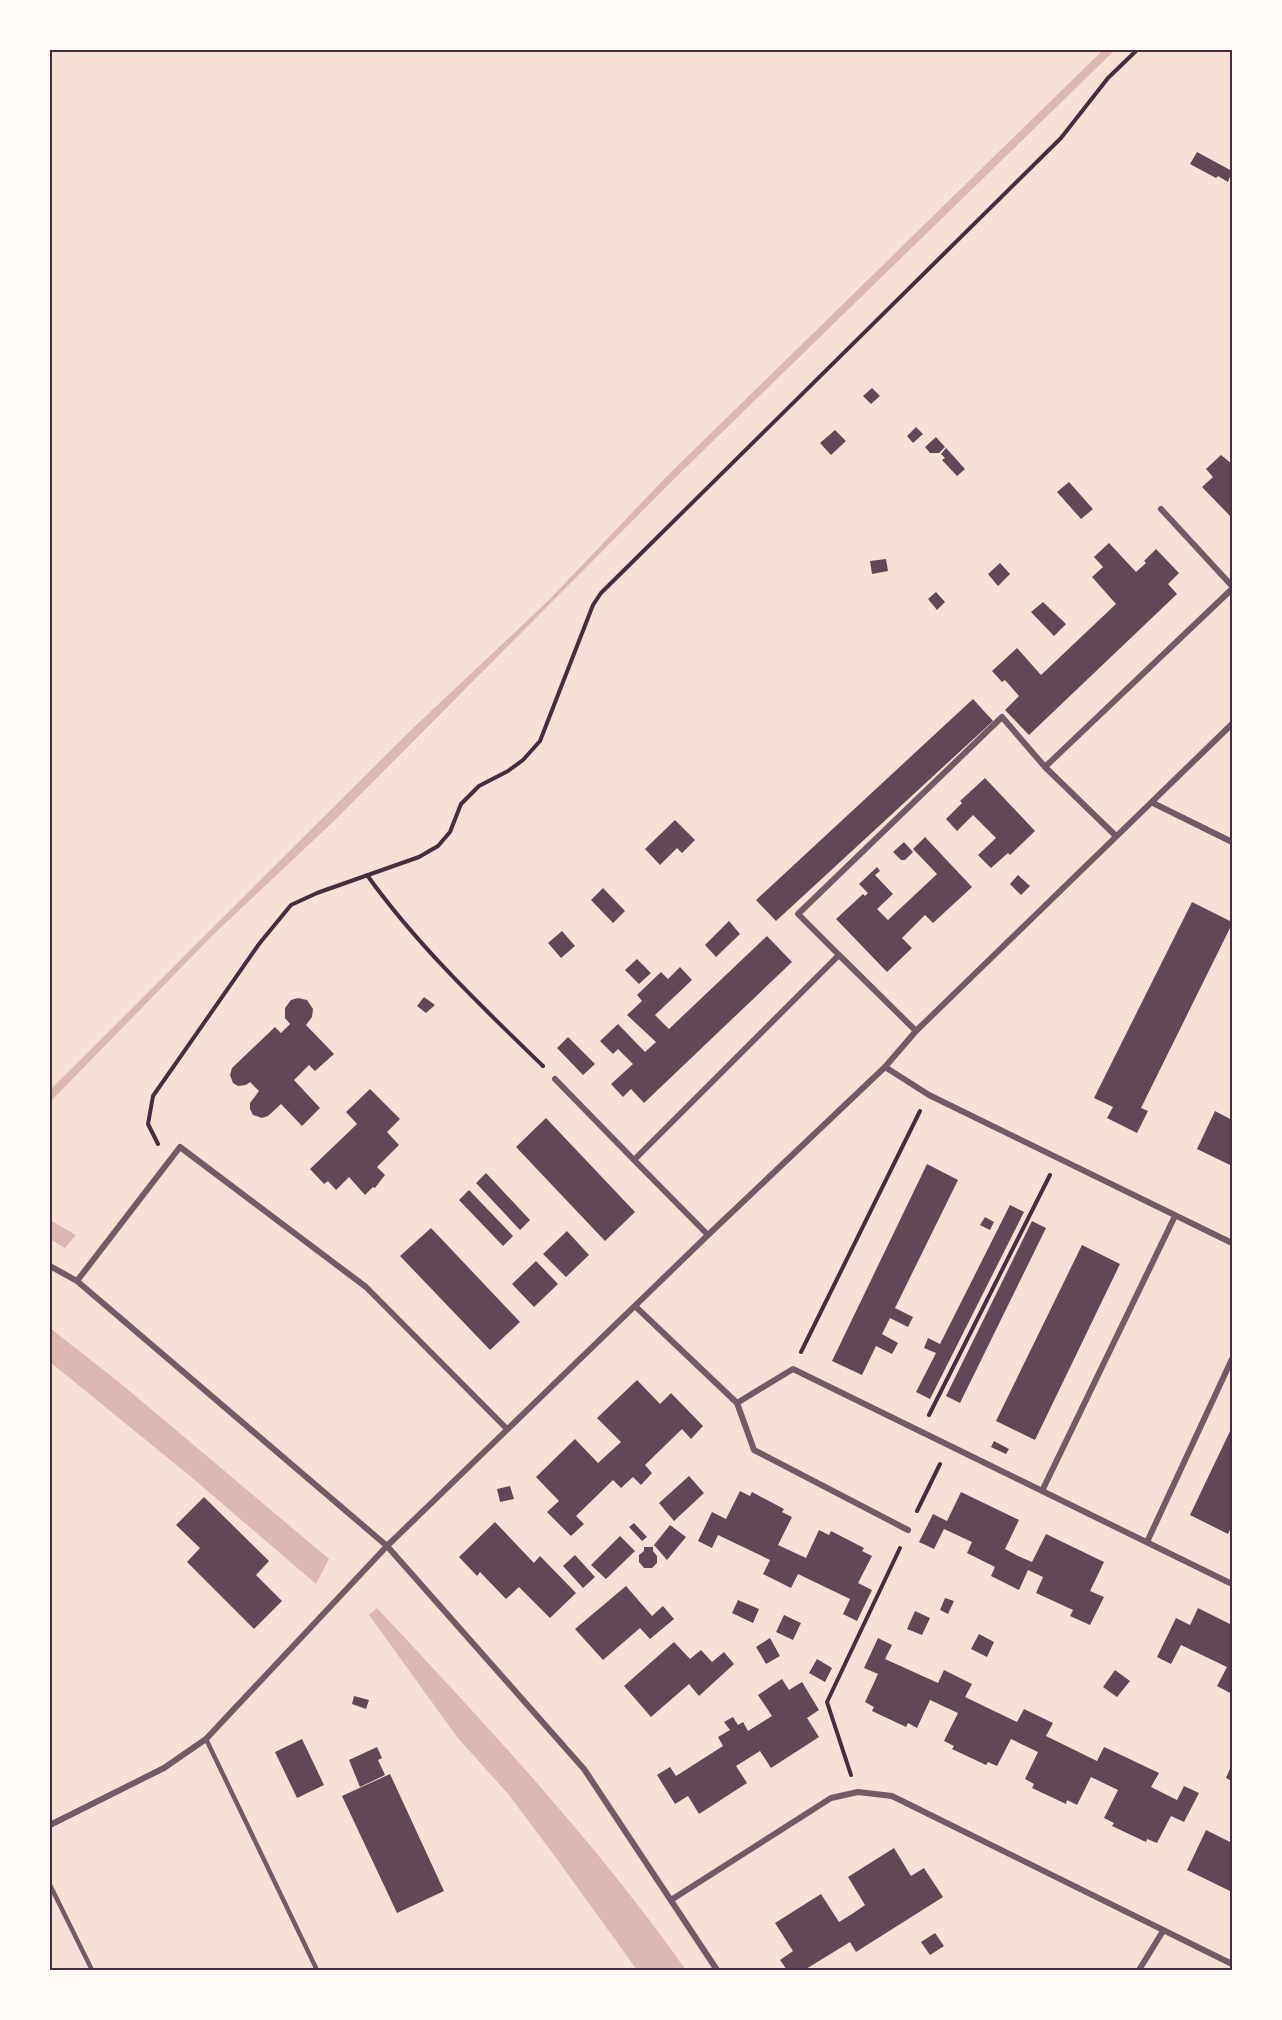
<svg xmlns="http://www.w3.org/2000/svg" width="1282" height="2020" font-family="'Alegreya Sans',sans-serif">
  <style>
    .water { fill: #dcb8b0 }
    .building { fill: #644757 }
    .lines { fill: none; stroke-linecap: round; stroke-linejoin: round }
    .path { stroke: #4a2c40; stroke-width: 4 }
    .service { stroke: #755966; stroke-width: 4.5 }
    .minor { stroke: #755966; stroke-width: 6 }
    .neatline { fill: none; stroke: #4a2c40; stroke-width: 2 }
  </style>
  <rect width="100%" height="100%" fill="#f7e1d7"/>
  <path class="water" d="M 1103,50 L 1115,50 L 671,482 L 334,821 L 214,934 L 50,1102 L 50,1090 L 410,731 L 548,601 L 667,476 Z
    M 50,1220 L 76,1235 L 65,1248 L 50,1239 Z
    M 50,1328 L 120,1383 L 329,1559 L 316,1584 L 190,1476 L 50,1362 Z
    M 377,1608 C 486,1725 594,1840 686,1970 L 637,1970 L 554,1855 L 509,1795 L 457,1737 L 369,1615 Z"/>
  <path class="building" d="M 1197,152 L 1232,171 L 1228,182 L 1218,176 L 1216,178 L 1190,164 Z
    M 872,388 L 880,396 L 871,404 L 863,396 Z
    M 916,427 L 923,434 L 913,443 L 907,436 Z
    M 835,430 L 846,441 L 831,455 L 820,443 Z
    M 936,437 L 945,447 L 939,453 L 930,453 L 925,447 Z
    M 946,448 L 965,469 L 957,476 L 942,460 L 945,458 L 941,454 Z
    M 1221,455 L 1232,464 L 1232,518 L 1202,487 L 1213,477 L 1206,469 Z
    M 1069,482 L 1093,509 L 1081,519 L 1057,492 Z
    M 1109,543 L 1136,572 L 1146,563 L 1144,561 L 1156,549 L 1179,573 L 1168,584 L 1177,594 L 1029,735 L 1005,710 L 1019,696 L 1005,680 L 1002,682 L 992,671 L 1017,648 L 1041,675 L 1116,604 L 1092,577 L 1103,567 L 1094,557 Z
    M 886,559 L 888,571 L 872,574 L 870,561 Z
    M 1000,563 L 1010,574 L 998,586 L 988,574 Z
    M 936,592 L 945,602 L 937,610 L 928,599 Z
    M 1043,602 L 1066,624 L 1054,636 L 1031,612 Z
    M 973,699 L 993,721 L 776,921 L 756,900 Z
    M 985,778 L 1035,831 L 1010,855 L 1008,853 L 991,868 L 978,855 L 996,838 L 973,815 L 957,831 L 946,819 L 962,803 L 960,801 Z
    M 675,820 L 695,840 L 682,853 L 677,848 L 660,865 L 645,849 Z
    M 925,837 L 972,887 L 933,923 L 925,915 L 902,938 L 912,948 L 887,972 L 836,919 L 863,894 L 865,896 L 868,893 L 859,884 L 877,867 L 880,871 L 875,875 L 893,894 L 877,909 L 888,920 L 937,874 L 913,849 Z
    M 904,842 L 913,852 L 905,860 L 901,860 L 893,852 Z
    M 1018,875 L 1030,886 L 1021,895 L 1010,884 Z
    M 603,888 L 625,911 L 613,923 L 591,900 Z
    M 1192,902 L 1232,922 L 1232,924 L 1141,1108 L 1148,1111 L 1137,1133 L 1107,1118 L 1113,1107 L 1094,1098 Z
    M 729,921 L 740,934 L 716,957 L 705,945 Z
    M 562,931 L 575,946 L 561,958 L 548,943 Z
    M 767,936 L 792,962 L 644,1103 L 631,1089 L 623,1097 L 611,1084 L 633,1064 L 618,1049 L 613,1054 L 600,1041 L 618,1024 L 645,1052 L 656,1042 L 627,1015 L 642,1001 L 637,995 L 661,972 L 668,979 L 680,967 L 692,980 L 655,1015 L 669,1029 Z
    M 637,959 L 651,973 L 639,984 L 625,970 Z
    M 424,997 L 435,1005 L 426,1013 L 417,1006 Z
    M 298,998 L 307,1000 L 313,1009 L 312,1017 L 306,1025 L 334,1054 L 315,1071 L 309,1065 L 294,1080 L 320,1108 L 302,1126 L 281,1104 L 268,1116 L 262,1118 L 253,1115 L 250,1109 L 250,1103 L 259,1091 L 250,1082 L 246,1085 L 238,1086 L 233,1083 L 230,1075 L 232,1068 L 275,1027 L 281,1033 L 290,1024 L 285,1018 L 285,1008 L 291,1000 Z
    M 568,1037 L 595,1064 L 583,1075 L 557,1048 Z
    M 370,1089 L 400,1119 L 387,1132 L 399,1145 L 377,1167 L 385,1175 L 375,1188 L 373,1187 L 365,1195 L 349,1177 L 336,1190 L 328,1181 L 324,1184 L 310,1169 L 357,1124 L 346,1112 Z
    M 1215,1111 L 1232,1120 L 1232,1166 L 1197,1149 Z
    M 546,1118 L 635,1212 L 605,1241 L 516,1147 Z
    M 927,1164 L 958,1180 L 895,1308 L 913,1317 L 908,1327 L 890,1318 L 882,1334 L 898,1343 L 892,1354 L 876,1346 L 862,1375 L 832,1361 Z
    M 486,1173 L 530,1220 L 520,1230 L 476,1183 Z
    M 469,1190 L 513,1236 L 503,1246 L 459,1200 Z
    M 1010,1205 L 1024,1212 L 930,1399 L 916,1392 L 936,1353 L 924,1348 L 928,1338 L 940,1344 Z
    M 985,1217 L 994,1222 L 990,1230 L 980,1225 Z
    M 1032,1221 L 1046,1228 L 960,1403 L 946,1396 Z
    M 431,1228 L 520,1322 L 490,1350 L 400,1256 Z
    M 567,1231 L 589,1255 L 566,1277 L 543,1254 Z
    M 1082,1245 L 1120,1264 L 1035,1440 L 996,1421 Z
    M 536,1261 L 558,1284 L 534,1307 L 512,1284 Z
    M 637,1380 L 660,1404 L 671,1393 L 703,1426 L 691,1439 L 682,1429 L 645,1465 L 652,1473 L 641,1485 L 633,1477 L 621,1488 L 613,1480 L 576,1516 L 584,1524 L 571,1536 L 547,1512 L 559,1501 L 536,1477 L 575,1439 L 598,1463 L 621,1442 L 597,1418 Z
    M 1232,1427 L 1232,1526 L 1228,1534 L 1190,1515 Z
    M 994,1441 L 1009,1449 L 1006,1454 L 991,1447 Z
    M 689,1476 L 704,1493 L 674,1521 L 659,1503 Z
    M 510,1486 L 514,1499 L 500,1502 L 497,1489 Z
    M 740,1491 L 750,1496 L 752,1492 L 784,1509 L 782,1512 L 792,1517 L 778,1545 L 806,1558 L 819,1530 L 829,1535 L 831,1531 L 864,1548 L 862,1551 L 872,1556 L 858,1583 L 872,1590 L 857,1621 L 843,1614 L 850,1599 L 798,1574 L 791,1588 L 763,1574 L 770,1560 L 718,1535 L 712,1548 L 698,1541 L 712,1512 L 726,1519 Z
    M 961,1492 L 1019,1520 L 1005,1549 L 1018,1556 L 1032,1562 L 1046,1534 L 1104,1562 L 1090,1591 L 1104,1597 L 1090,1625 L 1070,1616 L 1073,1610 L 1036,1593 L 1043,1577 L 1028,1570 L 1019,1590 L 991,1576 L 995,1567 L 967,1553 L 972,1542 L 944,1529 L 934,1549 L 919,1542 L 933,1514 L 947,1521 Z
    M 204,1497 L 269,1561 L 256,1575 L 282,1601 L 254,1629 L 187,1562 L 200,1548 L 176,1525 Z
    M 495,1522 L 534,1563 L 540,1556 L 576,1593 L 550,1618 L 519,1587 L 506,1599 L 480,1572 L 477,1576 L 459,1557 Z
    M 634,1523 L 647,1537 L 642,1541 L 629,1527 Z
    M 670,1525 L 686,1537 L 667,1560 L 654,1545 Z
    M 620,1536 L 635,1551 L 606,1579 L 591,1565 Z
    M 644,1547 L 653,1547 L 653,1551 L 657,1556 L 657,1563 L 652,1568 L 644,1568 L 639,1562 L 639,1555 L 644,1551 Z
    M 575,1555 L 595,1577 L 583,1588 L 563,1566 Z
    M 626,1586 L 652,1616 L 663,1606 L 674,1619 L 650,1639 L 640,1628 L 603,1660 L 575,1629 Z
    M 945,1598 L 954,1601 L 948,1614 L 940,1610 Z
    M 738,1600 L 759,1609 L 753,1623 L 732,1613 Z
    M 1198,1608 L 1232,1625 L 1232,1694 L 1217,1686 L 1227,1667 L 1181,1645 L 1171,1664 L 1157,1657 L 1176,1618 L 1190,1625 Z
    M 915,1611 L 930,1618 L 922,1635 L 907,1629 Z
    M 784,1615 L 801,1623 L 793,1640 L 776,1632 Z
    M 979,1634 L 994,1642 L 987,1657 L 971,1649 Z
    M 770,1638 L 780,1656 L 766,1664 L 756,1647 Z
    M 878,1638 L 892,1645 L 885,1659 L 938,1683 L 944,1670 L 972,1684 L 965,1697 L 1017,1722 L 1024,1709 L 1053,1723 L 1046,1736 L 1097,1761 L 1104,1747 L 1119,1754 L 1159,1773 L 1151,1787 L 1177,1800 L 1184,1786 L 1199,1793 L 1184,1822 L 1171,1816 L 1157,1843 L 1147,1839 L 1146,1842 L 1112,1826 L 1114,1823 L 1104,1818 L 1118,1790 L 1091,1777 L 1077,1805 L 1067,1800 L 1066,1804 L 1032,1788 L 1034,1784 L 1025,1779 L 1038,1752 L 1011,1739 L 997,1766 L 988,1762 L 986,1765 L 952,1749 L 954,1746 L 944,1741 L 958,1713 L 930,1700 L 917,1728 L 908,1723 L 906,1727 L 872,1711 L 874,1707 L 865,1702 L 878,1674 L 864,1668 Z
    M 674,1642 L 690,1659 L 701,1650 L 712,1662 L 724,1652 L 734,1664 L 699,1696 L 689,1684 L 651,1717 L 624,1686 Z
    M 817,1659 L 832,1668 L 825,1682 L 809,1673 Z
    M 1115,1670 L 1130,1681 L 1117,1697 L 1103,1687 Z
    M 782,1679 L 789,1690 L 802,1682 L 819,1710 L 807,1718 L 819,1737 L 771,1768 L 760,1751 L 736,1766 L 747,1783 L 699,1814 L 688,1796 L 675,1804 L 657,1775 L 670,1767 L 676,1776 L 723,1746 L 718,1737 L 730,1730 L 724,1722 L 733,1717 L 738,1725 L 743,1722 L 748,1731 L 772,1716 L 758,1695 Z
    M 354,1696 L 369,1700 L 366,1709 L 352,1704 Z
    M 302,1739 L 324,1785 L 297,1798 L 275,1752 Z
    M 377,1747 L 382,1758 L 378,1760 L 385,1775 L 360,1787 L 349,1760 Z
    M 1232,1764 L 1232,1781 L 1226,1778 Z
    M 390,1774 L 444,1891 L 397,1913 L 342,1796 Z
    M 1206,1830 L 1232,1843 L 1232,1892 L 1187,1870 Z
    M 894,1848 L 911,1876 L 924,1868 L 943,1897 L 856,1952 L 850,1942 L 806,1969 L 807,1970 L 787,1970 L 780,1960 L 793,1951 L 775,1923 L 821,1894 L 839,1922 L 852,1914 L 865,1905 L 848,1877 Z
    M 935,1933 L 944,1946 L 930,1955 L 921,1942 Z"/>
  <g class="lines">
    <path class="path" d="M 367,875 C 417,945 481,1006 543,1066
      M 158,1144 L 148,1124 L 153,1096 L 259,944 L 291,905 L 317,893 L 419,857 L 438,846 L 450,832 L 461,804 L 479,786 L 508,771 L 523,760 L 540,741 L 593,605 L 601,593 L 1061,138 L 1108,78 L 1137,50
      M 801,1352 L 920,1111
      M 929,1415 L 1050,1175
      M 917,1511 L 940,1464
      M 851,1775 L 827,1702 L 900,1548"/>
    <path class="service" d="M 206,1739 L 317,1970
      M 50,1885 L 92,1970"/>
    <path class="minor" d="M 1161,509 L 1232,586
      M 1153,803 L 1232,842
      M 1116,836 L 1045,767 L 1232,589
      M 839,955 L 798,914 L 1002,717 L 1045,767
      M 885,1067 L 929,1095 L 1232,1243
      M 555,1079 L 634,1160
      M 708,1235 L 634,1160 L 839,955 L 916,1031
      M 50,1266 L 77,1281 L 387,1546 L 584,1769 L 717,1970
      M 77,1281 L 180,1147 L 366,1287 L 507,1429
      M 635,1306 L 737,1403 L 793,1369 L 1232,1584
      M 737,1403 L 754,1450 L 908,1530
      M 1042,1491 L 1175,1216
      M 1147,1542 L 1232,1359
      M 50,1825 L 164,1768 L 206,1739 L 387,1546 L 708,1235 L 885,1067 L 916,1031 L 1232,724
      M 671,1900 L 831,1798 L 858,1792 L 892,1796 L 1232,1964
      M 1139,1970 L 1163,1931"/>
  </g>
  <rect width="1282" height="2020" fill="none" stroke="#fffaf5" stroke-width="102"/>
  <rect x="51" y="51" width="1180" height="1918" class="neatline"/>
</svg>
